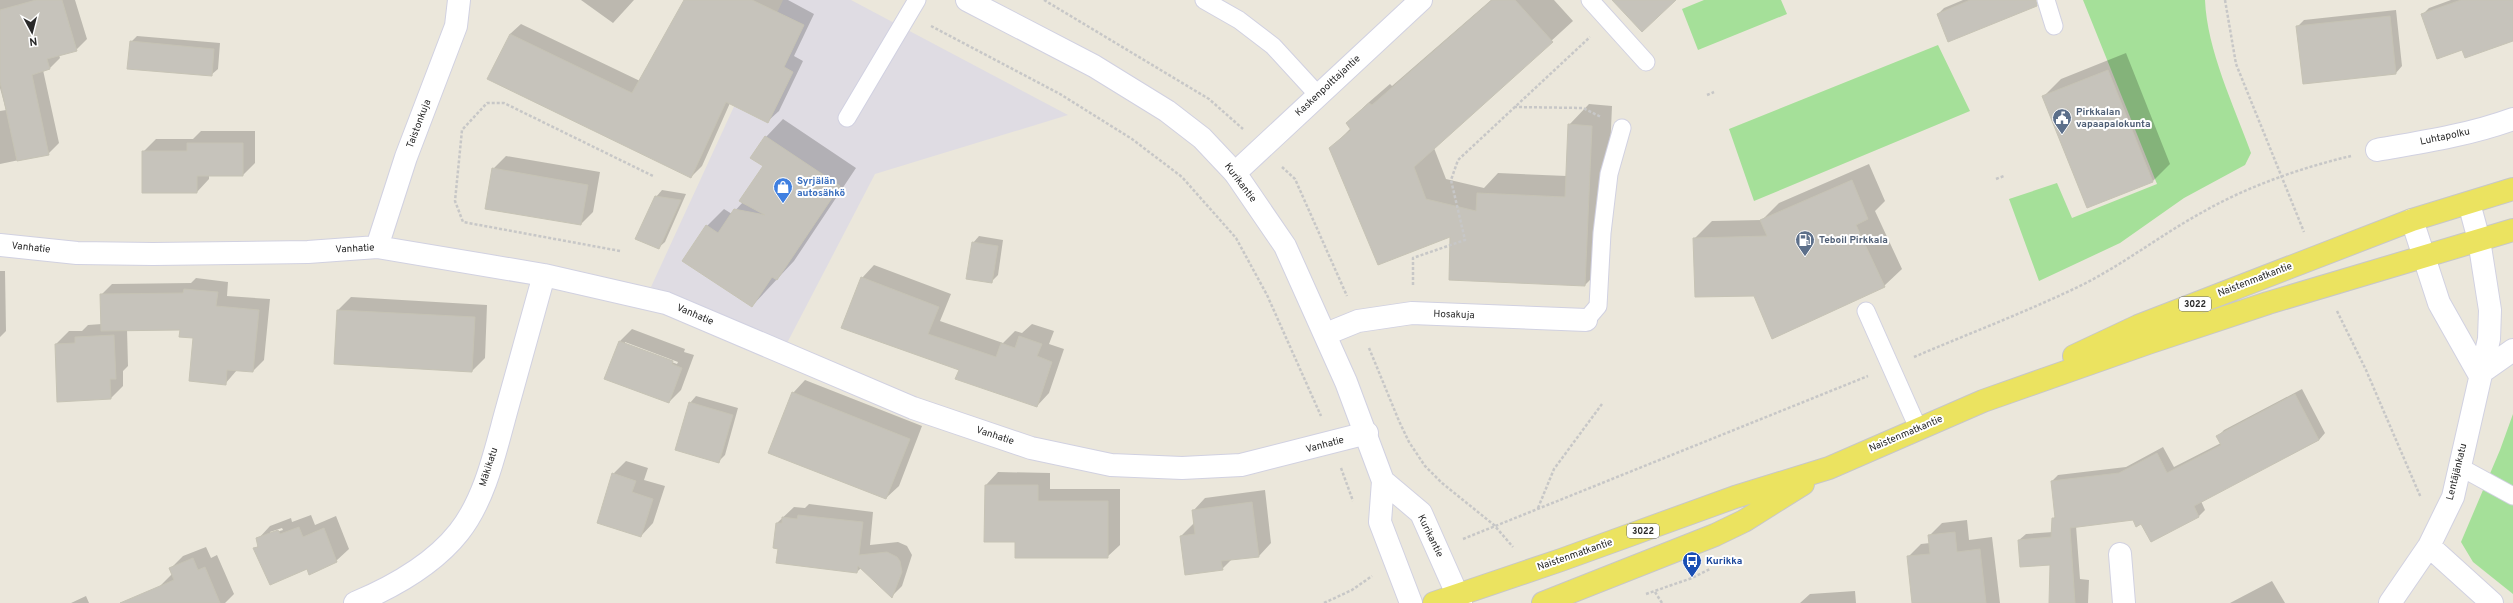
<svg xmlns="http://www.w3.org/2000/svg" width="2513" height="603" font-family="Overpass,sans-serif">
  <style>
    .industrial { fill: #dfdce3 }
    .green { fill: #a5e099 }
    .shadow { fill: #0003; fill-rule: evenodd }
    .building { fill: #c6c3bb; stroke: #c6c3b5 }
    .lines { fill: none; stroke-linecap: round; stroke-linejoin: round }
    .service-casing { stroke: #d1d1e1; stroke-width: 19 }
    .minor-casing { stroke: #d1d1e1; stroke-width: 24 }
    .secondary-casing { stroke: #d1d1e1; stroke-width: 24 }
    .primary-casing { stroke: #c7c7c7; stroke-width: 24 }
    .path { stroke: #c7c7c7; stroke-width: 2.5; stroke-dasharray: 3 2; stroke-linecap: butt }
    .service { stroke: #fff; stroke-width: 17 }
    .minor { stroke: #fff; stroke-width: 22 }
    .secondary { stroke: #fff; stroke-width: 22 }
    .primary { stroke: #ebe360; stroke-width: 22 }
    .labels { text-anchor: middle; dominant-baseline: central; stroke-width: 4; stroke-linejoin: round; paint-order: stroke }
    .shield { fill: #fff; stroke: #696969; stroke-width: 1 }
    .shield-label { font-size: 9px; font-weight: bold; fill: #292929 }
    .street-label { font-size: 10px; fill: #292929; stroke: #fff }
    .service-label { font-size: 10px; font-weight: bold; fill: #4e5e75; stroke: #fff; text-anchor: start }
    .shop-label { font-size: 10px; font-weight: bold; fill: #366cbe; stroke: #fff; text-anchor: start }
    .transit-label { font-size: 10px; font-weight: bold; fill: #164399; stroke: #fff; text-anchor: start }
  </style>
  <rect width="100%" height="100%" fill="#ebe7db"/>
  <path class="industrial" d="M 783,0 L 851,0 L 1068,115 L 875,174 L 786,345 L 651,287 Z"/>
  <path class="green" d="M 1704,0 L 1781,0 L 1787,14 L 1698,50 L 1682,9 Z
    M 2083,0 L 2205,0 C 2207,50 2234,106 2251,153 L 2245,165 L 2184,198 L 2120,243 L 2039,281 L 2009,199 L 2057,183 L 2072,218 L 2157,184 Z
    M 1938,45 L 1970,111 L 1754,201 L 1729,129 Z
    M 2513,414 L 2513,594 L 2473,562 L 2461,542 L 2500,450 Z"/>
  <path class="shadow" d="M 0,0 L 75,0 L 87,39 L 76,50 L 59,55 L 60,58 L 50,68 L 43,70 L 59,143 L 48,154 L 0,164 L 0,111 L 6,110 L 0,88 Z
    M 581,0 L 634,0 L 613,23 Z
    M 685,0 L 788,0 L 814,14 L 794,56 L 803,61 L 779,111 L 768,121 L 730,103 L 702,166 L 691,177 L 510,34 L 521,24 L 640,81 Z
    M 1491,0 L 1554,0 L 1573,21 L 1434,148 L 1446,179 L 1484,188 L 1498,173 L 1567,176 L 1569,125 L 1589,104 L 1612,106 L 1605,265 L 1585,285 L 1450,279 L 1451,236 L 1330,149 L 1351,128 L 1347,123 L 1368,103 L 1390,84 L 1392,86 Z
    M 1963,0 L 2020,0 L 1938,14 L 1944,8 Z
    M 2451,0 L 2513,0 L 2513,40 L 2462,48 L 2422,15 L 2429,8 Z
    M 2396,10 L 2402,66 L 2396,73 L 2303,82 L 2297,27 L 2304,20 Z
    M 137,36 L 220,43 L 218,69 L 211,75 L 131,42 Z
    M 2126,53 L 2170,164 L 2153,181 L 2043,97 L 2061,79 Z
    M 783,119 L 856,168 L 794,261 L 752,306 L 707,226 L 724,209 L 732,214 L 743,202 L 764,166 L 766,137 Z
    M 201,131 L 255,131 L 255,163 L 243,175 L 209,175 L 209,179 L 197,192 L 143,152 L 156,139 L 193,139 Z
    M 506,156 L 600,172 L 593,212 L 581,224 L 493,169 Z
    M 1869,164 L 1885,201 L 1875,211 L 1902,269 L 1884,286 L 1755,295 L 1694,239 L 1712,221 L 1762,220 L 1779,203 Z
    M 662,190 L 686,194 L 665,242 L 658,248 L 656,197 Z
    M 979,236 L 1003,240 L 998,275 L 991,282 L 973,243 Z
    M 874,265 L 951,294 L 940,321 L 1003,343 L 1015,331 L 1022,333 L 1032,324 L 1054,331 L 1049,344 L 1064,349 L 1049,393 L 1037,406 L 960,370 L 862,278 Z
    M 0,271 L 5,271 L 6,331 L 0,337 Z
    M 196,278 L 228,282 L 227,296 L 270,299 L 264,360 L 253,371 L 237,370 L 225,384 L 195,337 L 181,329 L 127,329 L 128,366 L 123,371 L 123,386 L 111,398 L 56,344 L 69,331 L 82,331 L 88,325 L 102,324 L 101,295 L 112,284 L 191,283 Z
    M 351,297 L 487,305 L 485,358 L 472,371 L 335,363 L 338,310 Z
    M 632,329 L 685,349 L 684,352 L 694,355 L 681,390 L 669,402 L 620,341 ZM 625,342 L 678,362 L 677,364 L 625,344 Z
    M 805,380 L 922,426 L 899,486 L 886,498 L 793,393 Z
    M 2302,389 L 2325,433 L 2319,440 L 2201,501 L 2205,510 L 2199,516 L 2152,541 L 2142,523 L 2133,519 L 2076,526 L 2080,579 L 2089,580 L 2088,603 L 2050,603 L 2051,564 L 2019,540 L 2026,534 L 2053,532 L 2053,519 L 2056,516 L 2052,481 L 2058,475 L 2126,467 L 2163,447 L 2174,467 L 2221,443 L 2218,436 L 2224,430 Z
    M 696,396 L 738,408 L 725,455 L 719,461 L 690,403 Z
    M 626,461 L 648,468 L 644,480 L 665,486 L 653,523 L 641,536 L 613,474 Z
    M 998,472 L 1050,473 L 1050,489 L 1120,489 L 1120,545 L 1107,557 L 1016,541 L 986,485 Z
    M 1265,490 L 1271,543 L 1259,556 L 1232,559 L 1222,569 L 1181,536 L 1194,523 L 1193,511 L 1205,498 Z
    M 809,504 L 873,512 L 870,545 L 898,542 L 907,546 L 912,555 L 902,586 L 892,596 L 861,568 L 857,572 L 779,548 L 777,523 L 794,507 L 805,508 Z
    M 311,515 L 315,525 L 336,516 L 349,549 L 336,561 L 308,568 L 255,549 L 259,545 L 258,539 L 270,526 L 291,518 L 292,522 ZM 282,528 L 283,530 L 270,534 L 270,532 Z
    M 1967,520 L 1969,540 L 1992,537 L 2000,603 L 1913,603 L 1908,557 L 1921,544 L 1930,543 L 1929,536 L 1942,523 Z
    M 206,547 L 211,558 L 217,555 L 234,594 L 225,603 L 166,603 L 159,587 L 172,574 L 170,569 L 183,556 Z
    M 2272,581 L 2285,603 L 2230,603 Z
    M 1855,591 L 1856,603 L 1800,603 L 1810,594 Z
    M 86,596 L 89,603 L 71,603 Z"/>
  <path class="building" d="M 36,0 L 62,0 L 77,51 L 47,59 L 50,69 L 32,75 L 49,155 L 17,161 L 0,82 L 0,10 Z
    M 684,0 L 752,0 L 804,25 L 784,67 L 793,72 L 768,123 L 726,102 L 691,178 L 487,79 L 510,34 L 632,93 Z
    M 1492,0 L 1515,0 L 1553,42 L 1414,167 L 1426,199 L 1476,211 L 1477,193 L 1565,197 L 1568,124 L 1592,126 L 1585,286 L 1449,280 L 1450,237 L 1378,265 L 1329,148 L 1351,130 L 1346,123 L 1369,103 L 1372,105 Z
    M 1612,0 L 1676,0 L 1642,32 Z
    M 1970,0 L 2036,0 L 2037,6 L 1948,42 L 1937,14 Z
    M 2461,0 L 2513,0 L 2513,41 L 2465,58 L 2462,50 L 2437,59 L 2421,14 Z
    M 2390,16 L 2396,74 L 2303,84 L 2296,26 Z
    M 130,41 L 214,49 L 212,76 L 127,69 Z
    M 2108,70 L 2153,182 L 2087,208 L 2042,96 Z
    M 765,136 L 840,186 L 777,280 L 772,277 L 752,307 L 682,261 L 706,225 L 718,233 L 734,209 L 765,215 L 739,201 L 763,166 L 750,158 Z
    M 187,143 L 243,143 L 243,176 L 197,176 L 197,193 L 142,193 L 142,151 L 187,151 Z
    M 492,168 L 588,185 L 581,225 L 485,209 Z
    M 1852,180 L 1868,219 L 1856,225 L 1885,287 L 1772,339 L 1754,296 L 1695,297 L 1693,238 L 1767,236 L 1760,220 Z
    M 655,196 L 681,200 L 659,249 L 635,239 Z
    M 972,242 L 998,246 L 992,283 L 966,279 Z
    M 861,277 L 939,307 L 928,334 L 996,357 L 1001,343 L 1015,348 L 1019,336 L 1042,344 L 1037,356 L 1052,362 L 1037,407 L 955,379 L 959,370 L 841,328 Z
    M 184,289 L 218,292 L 216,306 L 259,310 L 253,372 L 227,370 L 226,385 L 189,381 L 193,338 L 179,337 L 180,330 L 101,331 L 100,294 L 183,293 Z
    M 337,310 L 475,317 L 472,372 L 334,364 Z
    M 114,335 L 116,379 L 110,379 L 111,399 L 57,402 L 55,344 L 75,343 L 75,337 Z
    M 619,341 L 673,361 L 672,364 L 682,368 L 669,403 L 604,379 Z
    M 792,392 L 910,439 L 886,499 L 768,453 Z
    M 2295,394 L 2319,440 L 2194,506 L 2199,517 L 2151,542 L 2141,524 L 2136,527 L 2133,520 L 2070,528 L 2075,603 L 2049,603 L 2050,565 L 2020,567 L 2018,540 L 2051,537 L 2052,518 L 2055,518 L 2051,481 L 2119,473 L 2157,453 L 2167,473 L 2221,445 L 2216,436 Z
    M 689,402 L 733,415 L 719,463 L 675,450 Z
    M 612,473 L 636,481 L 632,492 L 653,499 L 641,537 L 597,523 Z
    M 985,485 L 1038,485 L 1038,501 L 1108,501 L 1108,558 L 1015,558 L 1015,542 L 984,542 Z
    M 1252,502 L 1259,557 L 1221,561 L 1223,570 L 1185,575 L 1180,536 L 1195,534 L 1192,510 Z
    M 798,515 L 863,522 L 859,555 L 887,552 L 897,557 L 900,561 L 902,572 L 892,598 L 858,566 L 857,573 L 776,563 L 778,549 L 773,548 L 776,523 L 782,523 L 782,517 L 797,519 Z
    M 299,527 L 303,537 L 324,528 L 337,562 L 309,575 L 307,569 L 270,585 L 253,548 L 258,547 L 256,538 L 278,530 L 280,534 Z
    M 1955,532 L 1957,552 L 1980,549 L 1986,603 L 1912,603 L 1907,556 L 1930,554 L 1928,535 Z
    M 193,558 L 198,570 L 205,567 L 220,603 L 120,603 L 174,580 L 169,568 Z"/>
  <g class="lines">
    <g class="service-casing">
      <path id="service" d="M 1204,0 L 1239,20 L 1273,46 L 1318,95
        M 1590,0 L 1646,62
        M 2046,0 L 2054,26
        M 847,118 L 917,0
        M 1866,311 L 1918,428
        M 1586,320 L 1598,306 L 1602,233 L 1609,174 L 1622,128
        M 2460,467 L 2513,496"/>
    </g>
    <g class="minor-casing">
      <path id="minor" d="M 2377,150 C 2423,142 2469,135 2513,119
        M 1235,173 L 1421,0
        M 2412,220 L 2439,303 L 2479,374
        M 0,245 L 77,253 L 153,254 L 308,252 L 377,247 L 544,275 L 666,303 L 913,408 L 1031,448 L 1111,465 L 1182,468 L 1241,465 L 1367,433
        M 377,247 L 406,157 L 456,26 L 459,0
        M 1326,334 L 1358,321 L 1412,313 L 1586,320
        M 2479,374 L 2513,350
        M 2429,546 L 2492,603
        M 2120,554 L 2124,603
        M 355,603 C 393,587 433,565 459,532 C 485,499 495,452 506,412 C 519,366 531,321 544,275
        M 2390,603 L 2429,546 L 2453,497 L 2489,339 L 2490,310 L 2479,240 L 2469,203"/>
    </g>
    <g class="secondary-casing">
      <path id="secondary" d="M 967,0 L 1094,66 L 1167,111 L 1202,138 L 1235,173 L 1285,246 L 1346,382 L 1383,481 L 1380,522 L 1411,603
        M 1383,481 L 1421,513 L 1461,603"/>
    </g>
    <g class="primary-casing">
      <path id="primary" d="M 2074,356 L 2138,326 L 2412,220 L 2513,189
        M 1434,603 L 1561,560 L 1735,497 L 1829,468 L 1983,401 L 2148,343 L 2268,303 L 2513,230
        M 1543,603 L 1715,535 L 1744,521 L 1803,484"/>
    </g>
    <path class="path" d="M 1044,0 L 1209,99 L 1243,129
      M 2225,0 L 2236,64 L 2304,232
      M 931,26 L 1060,94 L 1132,139 L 1182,177 L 1236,238 L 1267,295 L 1321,416
      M 1707,95 L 1714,92
      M 1514,107 L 1583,108 L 1601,117
      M 1282,167 L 1295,179 L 1347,296
      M 1996,179 L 2004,176
      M 620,251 L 463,222 L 455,201 L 462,130 L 487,103 L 504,103 L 653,176
      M 1413,285 L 1413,258 L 1465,240 L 1451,180 L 1458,160 L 1590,37
      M 2337,311 L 2366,370 L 2421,498
      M 1369,348 L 1399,421 L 1409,442 L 1425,466 L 1442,483 L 1494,525 L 1513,547
      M 1914,357 C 1970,333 2029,311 2084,284 C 2125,263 2161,235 2201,213 C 2246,187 2300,168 2351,156
      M 1341,468 L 1353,501
      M 1538,508 L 1554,469 L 1602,404
      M 1463,539 L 1868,376
      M 1655,592 L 1662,603
      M 1646,594 L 1692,578 L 1710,569
      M 1324,603 L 1352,590 L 1372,576"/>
    <use href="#service" class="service"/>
    <use href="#minor" class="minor"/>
    <use href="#secondary" class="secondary"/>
    <use href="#primary" class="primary"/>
  </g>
  <defs>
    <g id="civic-pin" transform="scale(1)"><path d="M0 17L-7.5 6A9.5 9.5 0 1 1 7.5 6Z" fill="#5c6f8a" stroke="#fff"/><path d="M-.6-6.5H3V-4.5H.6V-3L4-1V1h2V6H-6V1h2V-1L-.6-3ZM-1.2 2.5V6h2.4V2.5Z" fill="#fff"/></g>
    <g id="shop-pin" transform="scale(1)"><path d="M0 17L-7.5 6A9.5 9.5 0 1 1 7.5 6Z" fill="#3f7fe0" stroke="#fff"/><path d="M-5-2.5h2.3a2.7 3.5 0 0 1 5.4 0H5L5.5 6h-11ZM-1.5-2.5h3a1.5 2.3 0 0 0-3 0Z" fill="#fff"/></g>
    <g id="fuel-pin" transform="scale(1)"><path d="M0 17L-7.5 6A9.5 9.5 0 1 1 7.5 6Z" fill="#5c6f8a" stroke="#fff"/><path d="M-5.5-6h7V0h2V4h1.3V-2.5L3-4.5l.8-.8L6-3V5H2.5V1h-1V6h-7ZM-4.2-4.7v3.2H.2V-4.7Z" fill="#fff"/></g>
    <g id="bus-pin" transform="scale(1)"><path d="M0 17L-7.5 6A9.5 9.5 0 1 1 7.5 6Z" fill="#1a4fb4" stroke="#fff"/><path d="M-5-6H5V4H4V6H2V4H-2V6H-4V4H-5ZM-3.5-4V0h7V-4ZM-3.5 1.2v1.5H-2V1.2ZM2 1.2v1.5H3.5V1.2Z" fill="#fff"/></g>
  </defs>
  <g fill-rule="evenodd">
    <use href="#civic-pin" x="2062" y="118"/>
    <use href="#shop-pin" x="783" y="187"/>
    <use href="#fuel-pin" x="1805" y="240"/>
    <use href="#bus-pin" x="1692" y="561"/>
  </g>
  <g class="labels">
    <g class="shield">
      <rect x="2179" y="297" width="32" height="14" rx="3"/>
      <rect x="1627" y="524" width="32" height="14" rx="3"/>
    </g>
    <g class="shield-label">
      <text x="2195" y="304">3022</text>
      <text x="1643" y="531">3022</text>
    </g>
    <g class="street-label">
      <text transform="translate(1328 86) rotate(-43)">Kaskenpolttajantie</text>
      <text transform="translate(419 124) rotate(-69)">Taistonkuja</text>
      <text transform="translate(2445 137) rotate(-12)">Luhtapolku</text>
      <text transform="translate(1240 183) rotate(53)">Kurikantie</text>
      <text transform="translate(31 248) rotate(6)">Vanhatie</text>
      <text transform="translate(355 249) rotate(-3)">Vanhatie</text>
      <text transform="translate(2255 280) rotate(-21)">Naistenmatkantie</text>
      <text transform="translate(695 315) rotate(23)">Vanhatie</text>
      <text transform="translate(1454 315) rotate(2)">Hosakuja</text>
      <text transform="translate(1906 434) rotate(-23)">Naistenmatkantie</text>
      <text transform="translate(995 436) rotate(18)">Vanhatie</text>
      <text transform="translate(1325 445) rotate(-15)">Vanhatie</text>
      <text transform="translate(489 467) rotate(-72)">Mäkikatu</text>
      <text transform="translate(2457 472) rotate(-76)">Lentäjänkatu</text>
      <text transform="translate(1430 536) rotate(64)">Kurikantie</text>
      <text transform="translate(1575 555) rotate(-19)">Naistenmatkantie</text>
    </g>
    <g class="service-label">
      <text x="2076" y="112">Pirkkalan<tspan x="2076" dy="12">vapaapalokunta</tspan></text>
      <text x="1819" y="240">Teboil Pirkkala</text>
    </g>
    <g class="shop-label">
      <text x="797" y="181">Syrjälän<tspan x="797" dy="12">autosähkö</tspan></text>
    </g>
    <g class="transit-label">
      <text x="1706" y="561">Kurikka</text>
    </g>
  </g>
  <g transform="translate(32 32) rotate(173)" stroke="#ffffff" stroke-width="3" paint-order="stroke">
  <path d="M0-3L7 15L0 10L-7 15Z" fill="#292929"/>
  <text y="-6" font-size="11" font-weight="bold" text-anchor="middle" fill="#292929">N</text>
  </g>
</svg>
